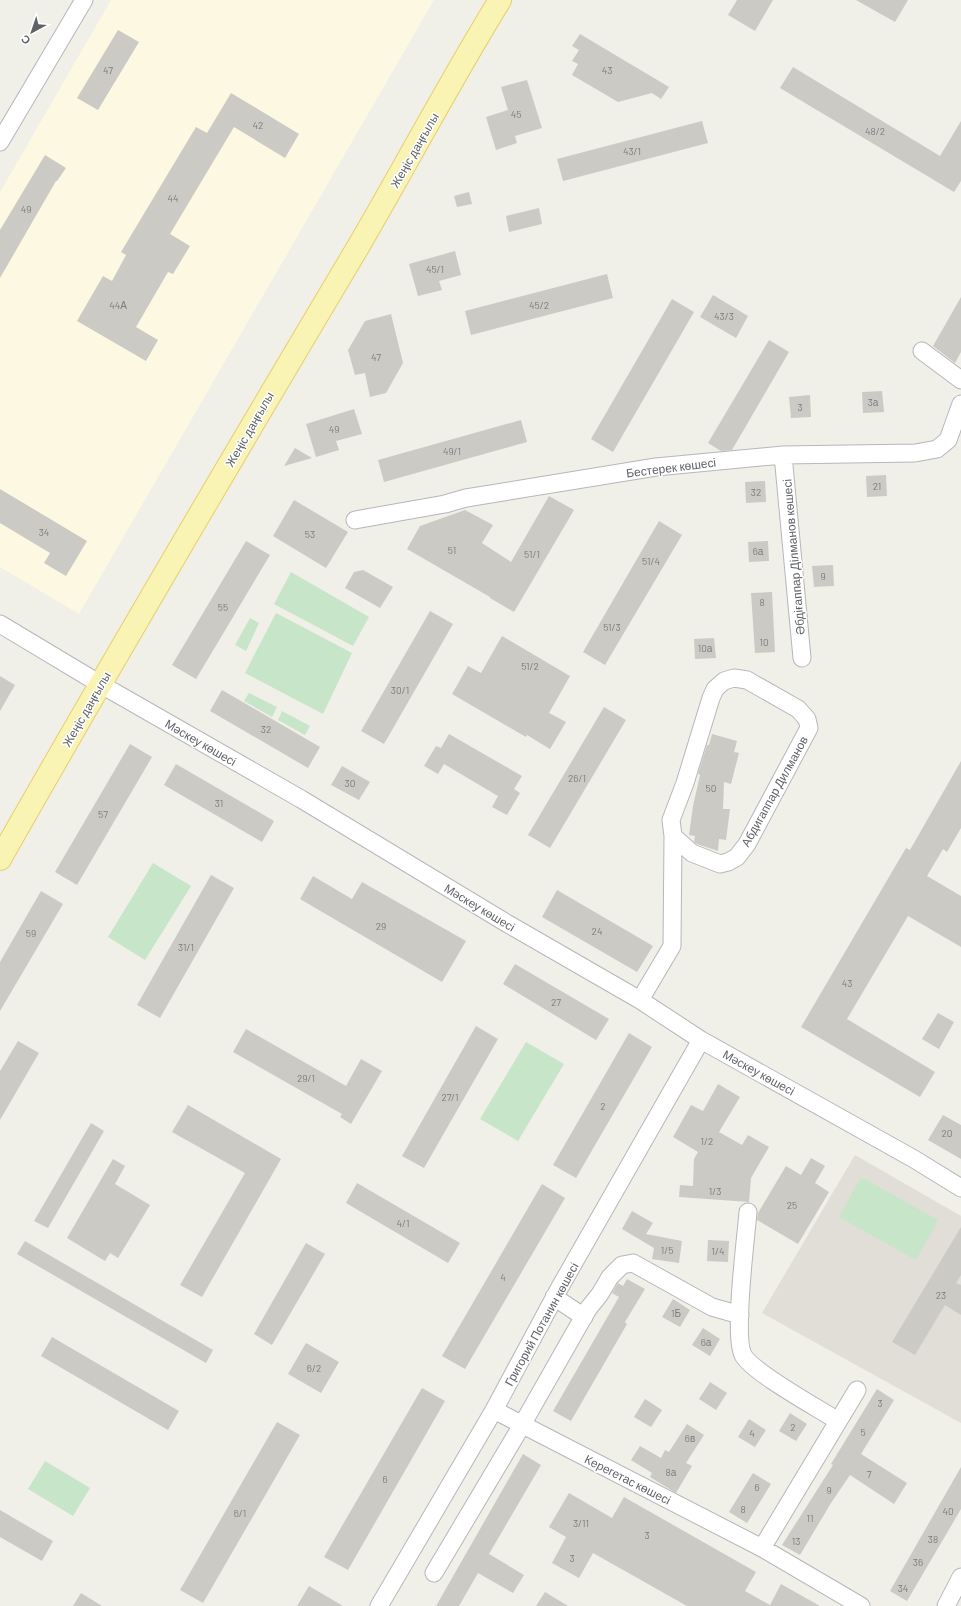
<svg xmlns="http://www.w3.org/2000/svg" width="961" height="1606" font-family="Barlow,sans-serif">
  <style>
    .commercial { fill: #fcf8e1 }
    .education { fill: #e0ded6 }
    .green { fill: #c7e5c9 }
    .building { fill: #cccac4 }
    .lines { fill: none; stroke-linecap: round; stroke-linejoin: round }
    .minor-casing { stroke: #b5b7bb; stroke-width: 19 }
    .major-casing { stroke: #e7cf6a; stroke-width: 24 }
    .minor { stroke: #fff; stroke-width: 17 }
    .major { stroke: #f9f4b4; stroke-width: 22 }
    .labels { text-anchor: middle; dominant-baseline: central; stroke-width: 3; stroke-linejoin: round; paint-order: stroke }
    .number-label { font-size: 10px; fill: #7a7c7e }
    .street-label { font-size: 12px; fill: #5f6267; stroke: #fff }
  </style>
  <rect width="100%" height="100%" fill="#f0efe8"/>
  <path class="commercial" d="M 111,0 L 434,0 L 79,614 L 0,567 L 0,192 Z"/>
  <path class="education" d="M 855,1155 L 961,1216 L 961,1423 L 762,1313 Z"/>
  <path class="green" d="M 291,572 L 369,617 L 353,646 L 274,604 Z
    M 276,613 L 352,653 L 323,714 L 245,673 Z
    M 250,618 L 259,623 L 246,651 L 235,645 Z
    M 249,693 L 277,707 L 272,717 L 244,701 Z
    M 282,711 L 310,726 L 305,735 L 278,720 Z
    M 153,863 L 191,886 L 145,960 L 108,937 Z
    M 526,1042 L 564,1064 L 518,1141 L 480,1119 Z
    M 861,1177 L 938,1220 L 916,1260 L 839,1217 Z
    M 45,1461 L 90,1488 L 73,1516 L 28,1489 Z"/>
  <path class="building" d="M 737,0 L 773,0 L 755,31 L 728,15 Z
    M 856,0 L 908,0 L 895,22 Z
    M 118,30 L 139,42 L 98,110 L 77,98 Z
    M 580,34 L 669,87 L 661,99 L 652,93 L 618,102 L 572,75 L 578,64 L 572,61 L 579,50 L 572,46 Z
    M 793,67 L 940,156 L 961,121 L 961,181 L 954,192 L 780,88 Z
    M 527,80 L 542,128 L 515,136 L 517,143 L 496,150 L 486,117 L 508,110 L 501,87 Z
    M 231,93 L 299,134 L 285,158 L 234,127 L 170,234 L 190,246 L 173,274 L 168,272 L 136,327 L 158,340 L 146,361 L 77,321 L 103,276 L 112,281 L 126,255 L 121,252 L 196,127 L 207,133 Z
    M 702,121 L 708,143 L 563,181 L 557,159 Z
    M 45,155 L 66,168 L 57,181 L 56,181 L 0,278 L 0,230 Z
    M 469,192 L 472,204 L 457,207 L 454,196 Z
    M 539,208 L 542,224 L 509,232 L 506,216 Z
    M 455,251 L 461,275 L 439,281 L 442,290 L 418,296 L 409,264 Z
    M 607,274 L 613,298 L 471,335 L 465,311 Z
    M 713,295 L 748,316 L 736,338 L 700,317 Z
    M 961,297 L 961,352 L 955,363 L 933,346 Z
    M 672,299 L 694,312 L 613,452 L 591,439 Z
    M 391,314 L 403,363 L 386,393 L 370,397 L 365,373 L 355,375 L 348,350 L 365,321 Z
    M 769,340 L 789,352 L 732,450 L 721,451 L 708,443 Z
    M 882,391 L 884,412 L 863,413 L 862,392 Z
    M 810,395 L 811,417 L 791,418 L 789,397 Z
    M 354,409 L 362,434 L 336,441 L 339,450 L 316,457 L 306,424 Z
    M 521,420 L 527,442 L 384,482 L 378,460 Z
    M 295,448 L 312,458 L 284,466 Z
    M 886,475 L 887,496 L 867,497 L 866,476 Z
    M 765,481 L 766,502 L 746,503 L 745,482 Z
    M 0,489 L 87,541 L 66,576 L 44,563 L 50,553 L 0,523 Z
    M 549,496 L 574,510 L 514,612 L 490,598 L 490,597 L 407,549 L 420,526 L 465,510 L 493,525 L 482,543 L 511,562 Z
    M 294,500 L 348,532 L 326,568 L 273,536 Z
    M 659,521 L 682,535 L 605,665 L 583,652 Z
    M 246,541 L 270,555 L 196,679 L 172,665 Z
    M 768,541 L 769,561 L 749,562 L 748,542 Z
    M 833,565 L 834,586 L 814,587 L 812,566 Z
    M 363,570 L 393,587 L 380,608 L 345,588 L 354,572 Z
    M 772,592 L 775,652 L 755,653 L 751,593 Z
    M 430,611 L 453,624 L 384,744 L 361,731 Z
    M 502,636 L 570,676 L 549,713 L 566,722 L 550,749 L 527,735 L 526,737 L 452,694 L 468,666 L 481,673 Z
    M 714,638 L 716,658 L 695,659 L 694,639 Z
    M 0,676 L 15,685 L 0,711 Z
    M 222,690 L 320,747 L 308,768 L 210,711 Z
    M 604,707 L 626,720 L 550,848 L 528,835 Z
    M 449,734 L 522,776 L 514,789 L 520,793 L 507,815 L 492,807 L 498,796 L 444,764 L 438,774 L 424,766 L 436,746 L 441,748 Z
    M 712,734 L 737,741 L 734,752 L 739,753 L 731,784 L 724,782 L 723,809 L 730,809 L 726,840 L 719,839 L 718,851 L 697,844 L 694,842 L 695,836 L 689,835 L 693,806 L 700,775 L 698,774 L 707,745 L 709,745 Z
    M 130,744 L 152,757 L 77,885 L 55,872 Z
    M 961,761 L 961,828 L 947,852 L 943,849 L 927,876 L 961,896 L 961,947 L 908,916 L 847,1019 L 935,1072 L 920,1097 L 801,1027 L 906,848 L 910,850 Z
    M 176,764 L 274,821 L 262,842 L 164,785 Z
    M 342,766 L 370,782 L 359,800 L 331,785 Z
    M 211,875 L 234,888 L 160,1018 L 137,1005 Z
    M 313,876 L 352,899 L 362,882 L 466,941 L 442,982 L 300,899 Z
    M 557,890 L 653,946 L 637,972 L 542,917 Z
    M 41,891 L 63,904 L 0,1011 L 0,962 Z
    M 515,964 L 609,1019 L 596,1040 L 503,984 Z
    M 938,1013 L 954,1022 L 939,1049 L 922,1039 Z
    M 476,1026 L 498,1039 L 424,1168 L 402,1156 Z
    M 246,1029 L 346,1086 L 361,1059 L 382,1071 L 351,1124 L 340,1117 L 342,1114 L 233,1052 Z
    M 629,1033 L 652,1047 L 576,1178 L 553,1165 Z
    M 18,1041 L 39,1053 L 0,1120 L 0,1071 Z
    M 718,1084 L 740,1097 L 719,1132 L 742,1145 L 748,1135 L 769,1147 L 751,1178 L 749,1202 L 679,1197 L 680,1185 L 693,1186 L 694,1159 L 698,1152 L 673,1137 L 691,1105 L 703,1111 Z
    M 188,1105 L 281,1159 L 202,1297 L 180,1285 L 245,1173 L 172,1132 Z
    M 943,1115 L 961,1125 L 961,1159 L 928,1140 Z
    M 91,1123 L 104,1131 L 48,1228 L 34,1221 Z
    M 811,1158 L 825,1166 L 815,1183 L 829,1192 L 798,1244 L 757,1220 L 758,1213 L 786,1166 L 801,1175 Z
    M 113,1159 L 125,1166 L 115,1184 L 150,1205 L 118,1258 L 110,1253 L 105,1261 L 67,1238 Z
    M 357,1183 L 460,1243 L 448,1263 L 346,1203 Z
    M 542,1184 L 565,1198 L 465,1369 L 442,1356 Z
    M 632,1211 L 653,1223 L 646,1234 L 682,1241 L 679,1263 L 652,1259 L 654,1248 L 622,1229 Z
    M 961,1227 L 961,1275 L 956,1283 L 961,1285 L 961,1315 L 945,1305 L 915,1355 L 892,1342 Z
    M 708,1240 L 729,1241 L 728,1262 L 707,1261 Z
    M 25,1241 L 213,1350 L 206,1363 L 17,1254 Z
    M 306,1243 L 325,1254 L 272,1345 L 254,1334 Z
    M 627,1279 L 645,1289 L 625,1322 L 627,1324 L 571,1421 L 553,1411 L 619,1297 L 612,1293 L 618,1283 L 623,1286 Z
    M 673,1299 L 690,1310 L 680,1327 L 662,1317 Z
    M 703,1328 L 720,1339 L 710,1356 L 692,1345 Z
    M 52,1337 L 179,1411 L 168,1430 L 41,1356 Z
    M 306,1343 L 339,1362 L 321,1393 L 288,1374 Z
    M 710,1382 L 727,1393 L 716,1410 L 699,1399 Z
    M 422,1388 L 445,1401 L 348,1570 L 324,1557 Z
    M 877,1389 L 894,1400 L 861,1454 L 907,1483 L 894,1504 L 850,1475 L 831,1503 L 800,1555 L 782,1545 L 833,1465 L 831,1464 Z
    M 645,1399 L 662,1410 L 651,1427 L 634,1417 Z
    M 790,1413 L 807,1424 L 796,1441 L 779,1431 Z
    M 749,1419 L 766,1430 L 755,1447 L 738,1437 Z
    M 277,1422 L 300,1435 L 203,1603 L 180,1590 Z
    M 687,1424 L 704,1435 L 686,1463 L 692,1466 L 676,1493 L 650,1477 L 652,1473 L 631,1460 L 640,1446 L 661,1458 L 665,1450 L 669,1452 Z
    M 523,1454 L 541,1465 L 489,1554 L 524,1575 L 513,1593 L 478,1573 L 459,1606 L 436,1606 Z
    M 961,1467 L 961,1509 L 907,1601 L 890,1591 Z
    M 753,1473 L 771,1484 L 747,1523 L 729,1512 Z
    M 569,1493 L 612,1518 L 624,1497 L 756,1572 L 745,1591 L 770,1605 L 781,1584 L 820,1606 L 687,1606 L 593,1553 L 579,1578 L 552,1563 L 566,1537 L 549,1527 Z
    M 0,1510 L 53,1541 L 42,1561 L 0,1537 Z
    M 309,1586 L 343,1606 L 297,1606 Z
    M 545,1592 L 568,1606 L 536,1606 Z
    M 81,1593 L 102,1606 L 73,1606 Z"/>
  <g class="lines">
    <g class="minor-casing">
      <path id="minor" d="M 0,142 L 84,0
        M 922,351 L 961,380
        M 783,455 L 802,658
        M 355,520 L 445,504 L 466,498 L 656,467 L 783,455 L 915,453 L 937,449 L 948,440 L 961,404
        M 0,624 L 100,684 L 301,799 L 508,924 L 640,1000 L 701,1040 L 914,1159 L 961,1188
        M 640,1000 L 672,946 L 673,836 L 671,820 L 685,783 L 711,698 L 715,689 L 724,681 L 734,678 L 747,680 L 798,709 L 807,719 L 809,728 L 747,844 L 737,857 L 728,862 L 720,864 L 692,853 L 673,836
        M 748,1212 C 746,1238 733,1335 743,1355 C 753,1373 818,1408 838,1421
        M 554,1297 L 584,1317
        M 494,1410 L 762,1548 L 861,1606
        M 762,1548 L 857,1390
        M 434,1573 L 522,1425 L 588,1309 L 600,1294 L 610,1277 L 622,1265 L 633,1263 L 712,1307 L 740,1315
        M 379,1606 L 494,1410 L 560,1287 L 701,1040
        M 946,1606 L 961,1577"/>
    </g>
    <g class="major-casing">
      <path id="major" d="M 0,859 C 117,653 237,450 358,247 C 406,165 450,81 500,0"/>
    </g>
    <use href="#minor" class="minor"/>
    <use href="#major" class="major"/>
  </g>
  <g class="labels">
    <g class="number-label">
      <text x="108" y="70">47</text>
      <text x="607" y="70">43</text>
      <text x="516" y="114">45</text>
      <text x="258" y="125">42</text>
      <text x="875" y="131">48/2</text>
      <text x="632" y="151">43/1</text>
      <text x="173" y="198">44</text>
      <text x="26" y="209">49</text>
      <text x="435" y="269">45/1</text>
      <text x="118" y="305">44А</text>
      <text x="539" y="305">45/2</text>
      <text x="724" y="316">43/3</text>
      <text x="376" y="357">47</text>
      <text x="873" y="402">3а</text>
      <text x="800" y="407">3</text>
      <text x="334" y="429">49</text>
      <text x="452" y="451">49/1</text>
      <text x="877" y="486">21</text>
      <text x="756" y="492">32</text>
      <text x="44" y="532">34</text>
      <text x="310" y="534">53</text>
      <text x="452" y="550">51</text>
      <text x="758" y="551">6а</text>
      <text x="532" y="554">51/1</text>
      <text x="651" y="561">51/4</text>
      <text x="823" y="576">9</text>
      <text x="762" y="602">8</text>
      <text x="223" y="607">55</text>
      <text x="612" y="627">51/3</text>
      <text x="764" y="642">10</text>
      <text x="705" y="648">10а</text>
      <text x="530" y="666">51/2</text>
      <text x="400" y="690">30/1</text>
      <text x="266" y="729">32</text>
      <text x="577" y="778">26/1</text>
      <text x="350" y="783">30</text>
      <text x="711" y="788">50</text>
      <text x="219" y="803">31</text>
      <text x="103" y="814">57</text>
      <text x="381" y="926">29</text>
      <text x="597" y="931">24</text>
      <text x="31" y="933">59</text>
      <text x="186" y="947">31/1</text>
      <text x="847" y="983">43</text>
      <text x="556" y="1002">27</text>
      <text x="306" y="1078">29/1</text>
      <text x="450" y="1097">27/1</text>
      <text x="603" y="1106">2</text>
      <text x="947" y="1133">20</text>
      <text x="707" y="1141">1/2</text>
      <text x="715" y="1191">1/3</text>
      <text x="792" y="1205">25</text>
      <text x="403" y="1223">4/1</text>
      <text x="667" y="1250">1/5</text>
      <text x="718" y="1251">1/4</text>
      <text x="503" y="1277">4</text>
      <text x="941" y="1295">23</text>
      <text x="676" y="1313">1Б</text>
      <text x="706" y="1342">6а</text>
      <text x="314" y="1368">6/2</text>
      <text x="880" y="1403">3</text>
      <text x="793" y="1427">2</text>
      <text x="863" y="1432">5</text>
      <text x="752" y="1433">4</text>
      <text x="690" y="1438">6в</text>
      <text x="671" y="1472">8а</text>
      <text x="869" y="1474">7</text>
      <text x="385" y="1479">6</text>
      <text x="757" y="1487">6</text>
      <text x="829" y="1490">9</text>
      <text x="743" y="1509">8</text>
      <text x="948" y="1511">40</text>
      <text x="240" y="1513">6/1</text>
      <text x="810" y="1518">11</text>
      <text x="581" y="1523">3/11</text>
      <text x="647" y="1535">3</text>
      <text x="933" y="1539">38</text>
      <text x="796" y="1541">13</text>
      <text x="572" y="1558">3</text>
      <text x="918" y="1562">36</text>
      <text x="903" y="1588">34</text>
    </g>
    <g class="street-label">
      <text transform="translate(414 150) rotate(-60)">Жеңіс даңғылы</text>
      <text transform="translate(249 429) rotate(-60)">Жеңіс даңғылы</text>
      <text transform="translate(671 467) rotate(-7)">Бестерек көшесі</text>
      <text transform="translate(793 557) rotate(-95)">Әбдіғаппар Ділманов көшесі</text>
      <text transform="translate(86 709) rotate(-60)">Жеңіс даңғылы</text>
      <text transform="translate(201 742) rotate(30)">Мәскеу көшесі</text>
      <text transform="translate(774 791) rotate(-61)">Абдигаппар Дилманов</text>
      <text transform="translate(480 907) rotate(31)">Мәскеу көшесі</text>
      <text transform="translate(759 1072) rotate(29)">Мәскеу көшесі</text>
      <text transform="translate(541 1324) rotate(-61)">Григорий Потанин көшесі</text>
      <text transform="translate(628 1479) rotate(27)">Керегетас көшесі</text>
    </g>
  </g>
  <g transform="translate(32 32) rotate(220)" stroke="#ffffff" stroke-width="3" paint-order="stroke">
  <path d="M0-3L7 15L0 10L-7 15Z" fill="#5f6267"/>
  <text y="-6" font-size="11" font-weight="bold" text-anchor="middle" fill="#5f6267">С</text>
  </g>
</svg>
